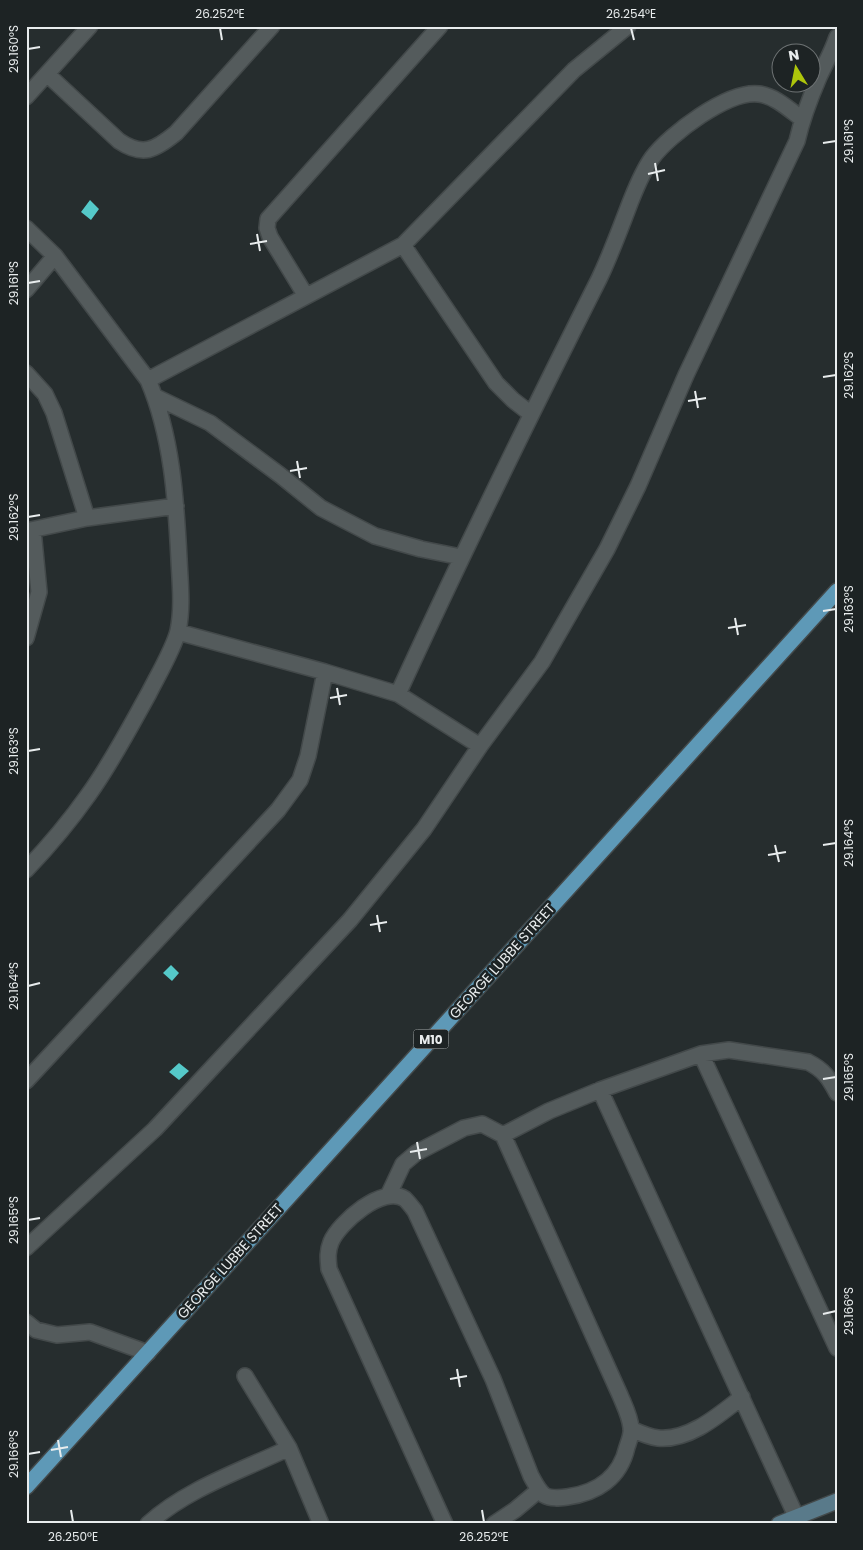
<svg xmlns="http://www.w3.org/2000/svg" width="863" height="1550" font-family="Poppins,sans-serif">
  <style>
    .building { fill: #55c9c9 }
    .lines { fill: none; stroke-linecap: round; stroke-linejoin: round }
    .street-casing { stroke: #43494a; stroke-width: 18 }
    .secondary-casing { stroke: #43494a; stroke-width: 18 }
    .primary-casing { stroke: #43494a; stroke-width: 18 }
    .street { stroke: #545b5c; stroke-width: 15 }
    .secondary { stroke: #597a8a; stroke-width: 15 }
    .primary { stroke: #5e99b7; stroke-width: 15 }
    .ticks { fill: none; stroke: #e8eced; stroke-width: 2 }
    .labels { text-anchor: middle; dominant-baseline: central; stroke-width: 5; stroke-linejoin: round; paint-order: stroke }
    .shield { fill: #1d2324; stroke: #abb0b1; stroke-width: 1 }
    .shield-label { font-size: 12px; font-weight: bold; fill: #e8eced }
    .street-label { font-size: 14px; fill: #e8eced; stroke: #1d2324 }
    .neatline { fill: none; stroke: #e8eced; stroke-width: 2 }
    .ticks-label { font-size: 12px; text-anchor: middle; fill: #e8eced }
  </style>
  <rect width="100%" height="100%" fill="#262d2e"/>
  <path class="building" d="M 90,200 L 99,209 L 91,220 L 81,212 Z
    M 171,965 L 179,973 L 172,981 L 163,973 Z
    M 179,1063 L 189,1071 L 179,1080 L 169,1072 Z"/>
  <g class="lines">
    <g class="street-casing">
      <path id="street" d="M 47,74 L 119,141 C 143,157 155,150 176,133 L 272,26
        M 26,97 L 90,26
        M 26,228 L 55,256 L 148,380 C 172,436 176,499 179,559 C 180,582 183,607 178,631 C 174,648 157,677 149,693 C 130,727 112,762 89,794 C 70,821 49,846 26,870
        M 403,245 L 496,383 L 513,400 L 531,414
        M 26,290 L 55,256
        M 306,296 L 270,237 L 267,228 L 268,219 L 440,26
        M 26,373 L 45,394 L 54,413 L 87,518
        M 148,380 L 403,245 L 574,70 L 628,26
        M 156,397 L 210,423 L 280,475 L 321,508 L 375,536 L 421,549 L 461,557
        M 26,531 L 87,518 L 176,506
        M 178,632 L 325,672 L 398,694 L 480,746
        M 26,638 L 39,592 L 33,530
        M 398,694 C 462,554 530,416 599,279 C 611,254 620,229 630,203 C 636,188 642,172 652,158 C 670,134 728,90 759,94 C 775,96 790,110 802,119
        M 701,1054 L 837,1348
        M 26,1081 L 278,810 L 300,780 L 308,756 L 325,672
        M 600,1090 L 796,1516
        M 503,1135 L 549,1111 L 600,1090 L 701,1054 L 729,1050 L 808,1062 C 824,1070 829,1078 837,1093
        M 388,1196 L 403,1164 L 416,1153 L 464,1128 L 482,1124 L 503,1135 L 620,1395 C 624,1405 630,1416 631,1428 C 632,1434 629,1441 627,1447 C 620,1478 597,1493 567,1497 C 559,1498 551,1499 544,1495 C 538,1490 535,1483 531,1476 L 493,1379 L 415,1211 C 412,1207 408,1202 405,1199 C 383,1184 339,1223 331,1242 C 327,1252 328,1259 329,1269 L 445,1524
        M 26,1248 L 155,1129 L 350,920 L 424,829 L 480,746 L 542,662 L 607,549 L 638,486 L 686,375 L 797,141 C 802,119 810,98 819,77 C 825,64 832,52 837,37
        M 26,1322 L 36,1330 L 57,1335 L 90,1332 L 148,1353
        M 245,1376 L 289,1448 L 321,1524
        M 631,1429 C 640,1433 649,1437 658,1438 C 689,1441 719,1415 742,1397
        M 148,1524 C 186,1489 243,1470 289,1448
        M 494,1524 L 515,1510 L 539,1490"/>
    </g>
    <g class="secondary-casing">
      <path id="secondary" d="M 779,1524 L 837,1501"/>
    </g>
    <g class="primary-casing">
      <path id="primary" d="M 26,1487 L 837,591"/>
    </g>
    <use href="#street" class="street"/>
    <use href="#secondary" class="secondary"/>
    <use href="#primary" class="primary"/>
  </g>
  <path class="ticks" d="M 220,28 L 222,40M 631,28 L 634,40M 28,49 L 40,47M 823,143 L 836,141M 655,163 L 658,181M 648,174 L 665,170M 257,234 L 260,251M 250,244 L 267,241M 28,283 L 40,281M 823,377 L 836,375M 695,391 L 698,408M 688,401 L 706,398M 297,461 L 300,478M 290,471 L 307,468M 28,517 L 40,515M 823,611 L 836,609M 735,618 L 738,635M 728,628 L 746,625M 337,688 L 340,705M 330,698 L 347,695M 28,751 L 40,749M 775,845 L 779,862M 823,845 L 836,843M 768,855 L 786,852M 377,915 L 380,932M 370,925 L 387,922M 28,986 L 40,983M 823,1079 L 836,1077M 417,1142 L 420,1159M 410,1152 L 427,1149M 28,1220 L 40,1218M 823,1314 L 836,1311M 457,1369 L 460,1387M 450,1379 L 467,1376M 58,1440 L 61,1457M 51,1450 L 68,1447M 28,1454 L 40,1452M 71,1510 L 73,1522M 482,1510 L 484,1522"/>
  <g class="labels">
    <rect class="shield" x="413.5" y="1029.5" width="35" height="19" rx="4"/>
    <g class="shield-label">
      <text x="431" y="1039">M10</text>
    </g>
    <g class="street-label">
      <text transform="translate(502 961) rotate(-48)">GEORGE LUBBE STREET</text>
      <text transform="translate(230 1261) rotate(-48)">GEORGE LUBBE STREET</text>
    </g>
  </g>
  <rect width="863" height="1550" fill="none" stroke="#1d2324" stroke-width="55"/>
  <g transform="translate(796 68) rotate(350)"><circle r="24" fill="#1d2324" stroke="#6e7374"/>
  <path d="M0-4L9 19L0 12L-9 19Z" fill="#aec60b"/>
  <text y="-8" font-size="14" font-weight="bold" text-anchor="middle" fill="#e8eced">N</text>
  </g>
  <rect x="28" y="28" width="808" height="1494" class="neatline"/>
  <g class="ticks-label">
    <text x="220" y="18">26.252°E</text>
    <text x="631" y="18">26.254°E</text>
    <text transform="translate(14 49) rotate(-90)" y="4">29.160°S</text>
    <text transform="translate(849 141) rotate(-90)" y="4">29.161°S</text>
    <text transform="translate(14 283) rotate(-90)" y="4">29.161°S</text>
    <text transform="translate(849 375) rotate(-90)" y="4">29.162°S</text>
    <text transform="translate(14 517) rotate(-90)" y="4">29.162°S</text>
    <text transform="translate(849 609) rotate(-90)" y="4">29.163°S</text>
    <text transform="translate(14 751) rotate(-90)" y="4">29.163°S</text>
    <text transform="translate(849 843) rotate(-90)" y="4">29.164°S</text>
    <text transform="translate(14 986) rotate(-90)" y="4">29.164°S</text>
    <text transform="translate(849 1077) rotate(-90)" y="4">29.165°S</text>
    <text transform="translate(14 1220) rotate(-90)" y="4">29.165°S</text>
    <text transform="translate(849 1311) rotate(-90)" y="4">29.166°S</text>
    <text transform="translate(14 1454) rotate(-90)" y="4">29.166°S</text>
    <text x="73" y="1541">26.250°E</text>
    <text x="484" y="1541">26.252°E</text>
  </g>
</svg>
